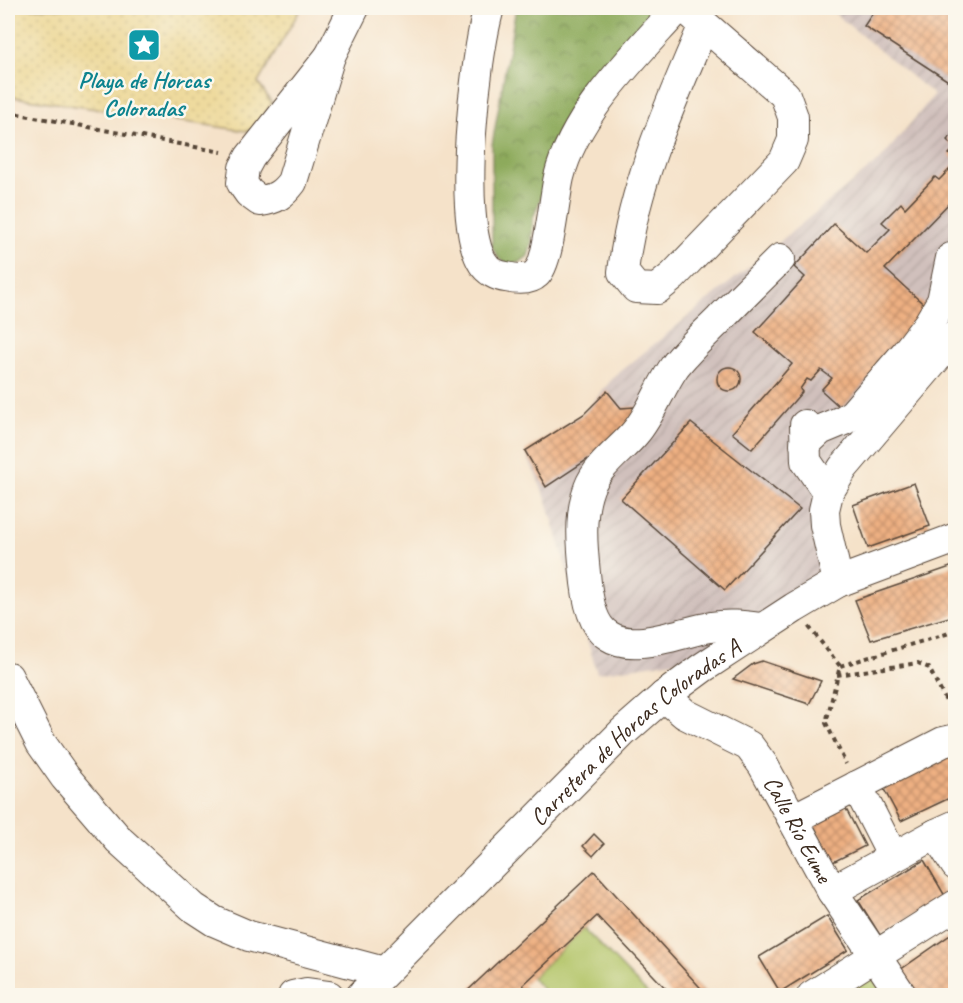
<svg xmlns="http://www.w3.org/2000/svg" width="963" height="1003" font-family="Caveat,sans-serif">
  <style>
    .industrial { fill: url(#industrial-furrows) }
    .green { fill: #b2c468; stroke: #767743; stroke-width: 1.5 }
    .forest { fill: url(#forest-crowns); stroke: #646a3d; stroke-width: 1.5 }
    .sand { fill: url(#sand-dots); stroke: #94825e; stroke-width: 1.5 }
    .building { fill: url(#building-cross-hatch) }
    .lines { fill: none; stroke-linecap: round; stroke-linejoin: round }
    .minor-casing { stroke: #574638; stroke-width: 32 }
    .path { stroke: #574638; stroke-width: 4; stroke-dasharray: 4.5 4.5; stroke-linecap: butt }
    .minor { stroke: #fff; stroke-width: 30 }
    .labels { text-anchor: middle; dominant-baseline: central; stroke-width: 5; stroke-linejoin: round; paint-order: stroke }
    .culture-label { font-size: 24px; font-weight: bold; fill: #0d838f; stroke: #fbf7ec }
    .street-label { font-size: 24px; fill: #3b2a1e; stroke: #fbf7ec }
  </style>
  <defs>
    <pattern id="industrial-furrows" width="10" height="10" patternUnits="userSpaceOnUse" patternTransform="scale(1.5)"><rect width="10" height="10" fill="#d0c0bc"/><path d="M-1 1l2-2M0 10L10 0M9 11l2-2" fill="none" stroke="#b4a5a1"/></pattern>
    <pattern id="forest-crowns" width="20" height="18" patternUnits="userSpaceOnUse" patternTransform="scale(1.5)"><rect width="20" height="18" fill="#8daa5c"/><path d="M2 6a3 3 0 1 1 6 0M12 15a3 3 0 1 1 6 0" fill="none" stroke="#748b4b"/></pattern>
    <pattern id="sand-dots" width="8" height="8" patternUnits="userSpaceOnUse" patternTransform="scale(1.5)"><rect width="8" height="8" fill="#eeda9e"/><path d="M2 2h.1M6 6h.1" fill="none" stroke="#cdbb88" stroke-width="1.8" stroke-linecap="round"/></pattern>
    <pattern id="building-cross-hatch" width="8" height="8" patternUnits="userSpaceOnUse" patternTransform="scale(1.5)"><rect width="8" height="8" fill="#eeb082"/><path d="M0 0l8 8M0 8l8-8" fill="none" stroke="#c28f6a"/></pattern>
  </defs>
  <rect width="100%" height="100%" fill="#fbf7ec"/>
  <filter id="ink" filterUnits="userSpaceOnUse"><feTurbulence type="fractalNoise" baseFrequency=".0167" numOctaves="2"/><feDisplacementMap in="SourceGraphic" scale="12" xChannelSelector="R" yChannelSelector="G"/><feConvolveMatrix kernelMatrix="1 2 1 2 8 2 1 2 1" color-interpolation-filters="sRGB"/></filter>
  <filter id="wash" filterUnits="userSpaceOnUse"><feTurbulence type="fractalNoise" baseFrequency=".008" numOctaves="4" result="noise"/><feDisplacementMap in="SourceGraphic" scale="24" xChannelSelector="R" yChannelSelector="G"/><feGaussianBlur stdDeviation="1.35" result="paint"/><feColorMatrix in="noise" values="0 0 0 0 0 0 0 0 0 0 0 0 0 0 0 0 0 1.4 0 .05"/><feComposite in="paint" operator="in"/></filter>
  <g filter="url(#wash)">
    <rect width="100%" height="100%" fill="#f5e2c9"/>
    <path class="industrial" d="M 828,8 L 955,8 L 955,311 L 832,464 L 825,580 L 695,658 L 597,673 L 547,501 L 525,451 L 583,414 L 614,377 L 881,159 L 934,95 Z"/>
    <path class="green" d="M 584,928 L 649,995 L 548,995 L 532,978 Z
      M 872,975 L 887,996 L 840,996 Z"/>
    <path class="forest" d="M 516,8 L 653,8 L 568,129 L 533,218 L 532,243 L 528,256 L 520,262 L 510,265 L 499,259 L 492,247 L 492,145 Z"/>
    <path class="sand" d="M 8,8 L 301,8 L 258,83 L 272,103 L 253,132 L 8,96 Z"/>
    <g id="blocks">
      <path class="building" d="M 876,8 L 956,8 L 956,86 L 864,26 Z
        M 956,131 L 956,161 L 949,154 L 955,148 L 947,140 Z
        M 956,163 L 956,196 L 885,269 L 930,310 L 842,409 L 821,390 L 832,378 L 821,370 L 811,381 L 807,379 L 800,389 L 802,392 L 752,449 L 732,433 L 792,364 L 755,332 L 805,277 L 794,267 L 834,224 L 866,253 L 890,229 L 882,222 L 901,203 L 905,208 L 935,177 L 939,180 Z
        M717 379a12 12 0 1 1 24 0a12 12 0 1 1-24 0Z
        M 607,391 L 621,408 L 635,407 L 643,417 L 608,446 L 546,487 L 525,451 L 584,414 Z
        M 691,423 L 800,509 L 725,590 L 621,499 Z
        M 914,483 L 930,526 L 868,548 L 853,505 Z
        M 956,565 L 956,615 L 871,640 L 855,600 Z
        M 762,661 L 821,681 L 809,704 L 733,679 L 753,664 Z
        M 956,744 L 956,795 L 901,821 L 879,780 Z
        M 843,803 L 865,846 L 833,862 L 810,818 Z
        M 594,834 L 604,844 L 593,856 L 583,846 Z
        M 924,860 L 945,896 L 880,935 L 858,900 Z
        M 594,871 L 708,996 L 673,996 L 597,916 L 523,985 L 533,996 L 462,996 Z
        M 827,916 L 848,950 L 780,992 L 759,957 Z
        M 956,931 L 956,996 L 917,996 L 900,970 Z"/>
    </g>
  </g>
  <g filter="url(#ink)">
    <use href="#blocks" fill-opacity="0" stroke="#574638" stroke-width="1.5"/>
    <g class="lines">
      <g class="minor-casing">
        <g id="minor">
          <path d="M 489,8 C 475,56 456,222 483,263 C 488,271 497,276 506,277 C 515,279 529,281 536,274 C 549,263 554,198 559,177 C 575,113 635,56 678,8"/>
          <path d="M 685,8 L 785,95 L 793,117 L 793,140 L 784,161 L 673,276 L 657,289 L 636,288 L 623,272 C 633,186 670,104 704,25"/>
          <path d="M 330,56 L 292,182 C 283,194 276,199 260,201 L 249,193 L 242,183 L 244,168 L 250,157 Z"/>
          <path d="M 330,56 L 354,8"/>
          <path d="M 805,425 L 806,461 L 828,493"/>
          <path d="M 805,444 L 820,430 L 844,420 L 853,414 L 906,353 L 929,323 L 942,301 L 951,258"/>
          <path d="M 838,582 L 825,525 L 824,510 L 828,493 L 843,468 L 956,335"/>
          <path d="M 761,628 C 744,626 728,624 711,627 C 683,631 635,653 609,636 C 593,627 588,600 586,583 C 583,553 578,518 589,488 C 597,466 621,450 635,433 C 652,413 660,387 675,366 C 688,349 704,335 719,320 C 739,299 760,279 780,259"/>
          <path d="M 8,677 L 41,743 L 65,777 L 119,840 L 194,908 L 214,921 L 249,936 L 384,972"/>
          <path id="s1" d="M 664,696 L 685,714 L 749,746 L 763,765 L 832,891 L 902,996"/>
          <path d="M 857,786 L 893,857"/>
          <path d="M 793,819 L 943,742 L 956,739"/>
          <path d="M 936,834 L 956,865"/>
          <path d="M 832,891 L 936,834 L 956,825"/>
          <path d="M 293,996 L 307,993 L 329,996"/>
          <path id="s2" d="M 361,996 L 623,732 L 664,696 L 702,668 L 794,608 L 838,582 L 956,538"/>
          <path d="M 812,996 L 956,905"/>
        </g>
      </g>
      <path class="path" d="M 8,112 L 222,152
        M 809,627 L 840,666 L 826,723 L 846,764
        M 840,666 L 956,631
        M 837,675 L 918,663 L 929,668 L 952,713"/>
      <use href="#minor" class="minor"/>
    </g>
  </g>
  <defs>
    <g id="sight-square" transform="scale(1.725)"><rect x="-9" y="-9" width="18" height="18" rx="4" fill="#0f9aa8" stroke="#fbf7ec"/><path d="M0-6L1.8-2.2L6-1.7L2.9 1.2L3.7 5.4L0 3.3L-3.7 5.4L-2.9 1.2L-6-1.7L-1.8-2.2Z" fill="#fff"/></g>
  </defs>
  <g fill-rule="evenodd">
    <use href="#sight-square" x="144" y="45"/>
  </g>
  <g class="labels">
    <g class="culture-label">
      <text x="144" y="80">Playa de Horcas<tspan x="144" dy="28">Coloradas</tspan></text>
    </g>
    <g class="street-label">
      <text stroke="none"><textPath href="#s2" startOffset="381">Carretera de Horcas Coloradas A</textPath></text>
      <text stroke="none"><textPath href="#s1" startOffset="196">Calle Río Eume</textPath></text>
    </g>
  </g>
  <rect width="963" height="1003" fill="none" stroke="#fbf7ec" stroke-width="30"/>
</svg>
